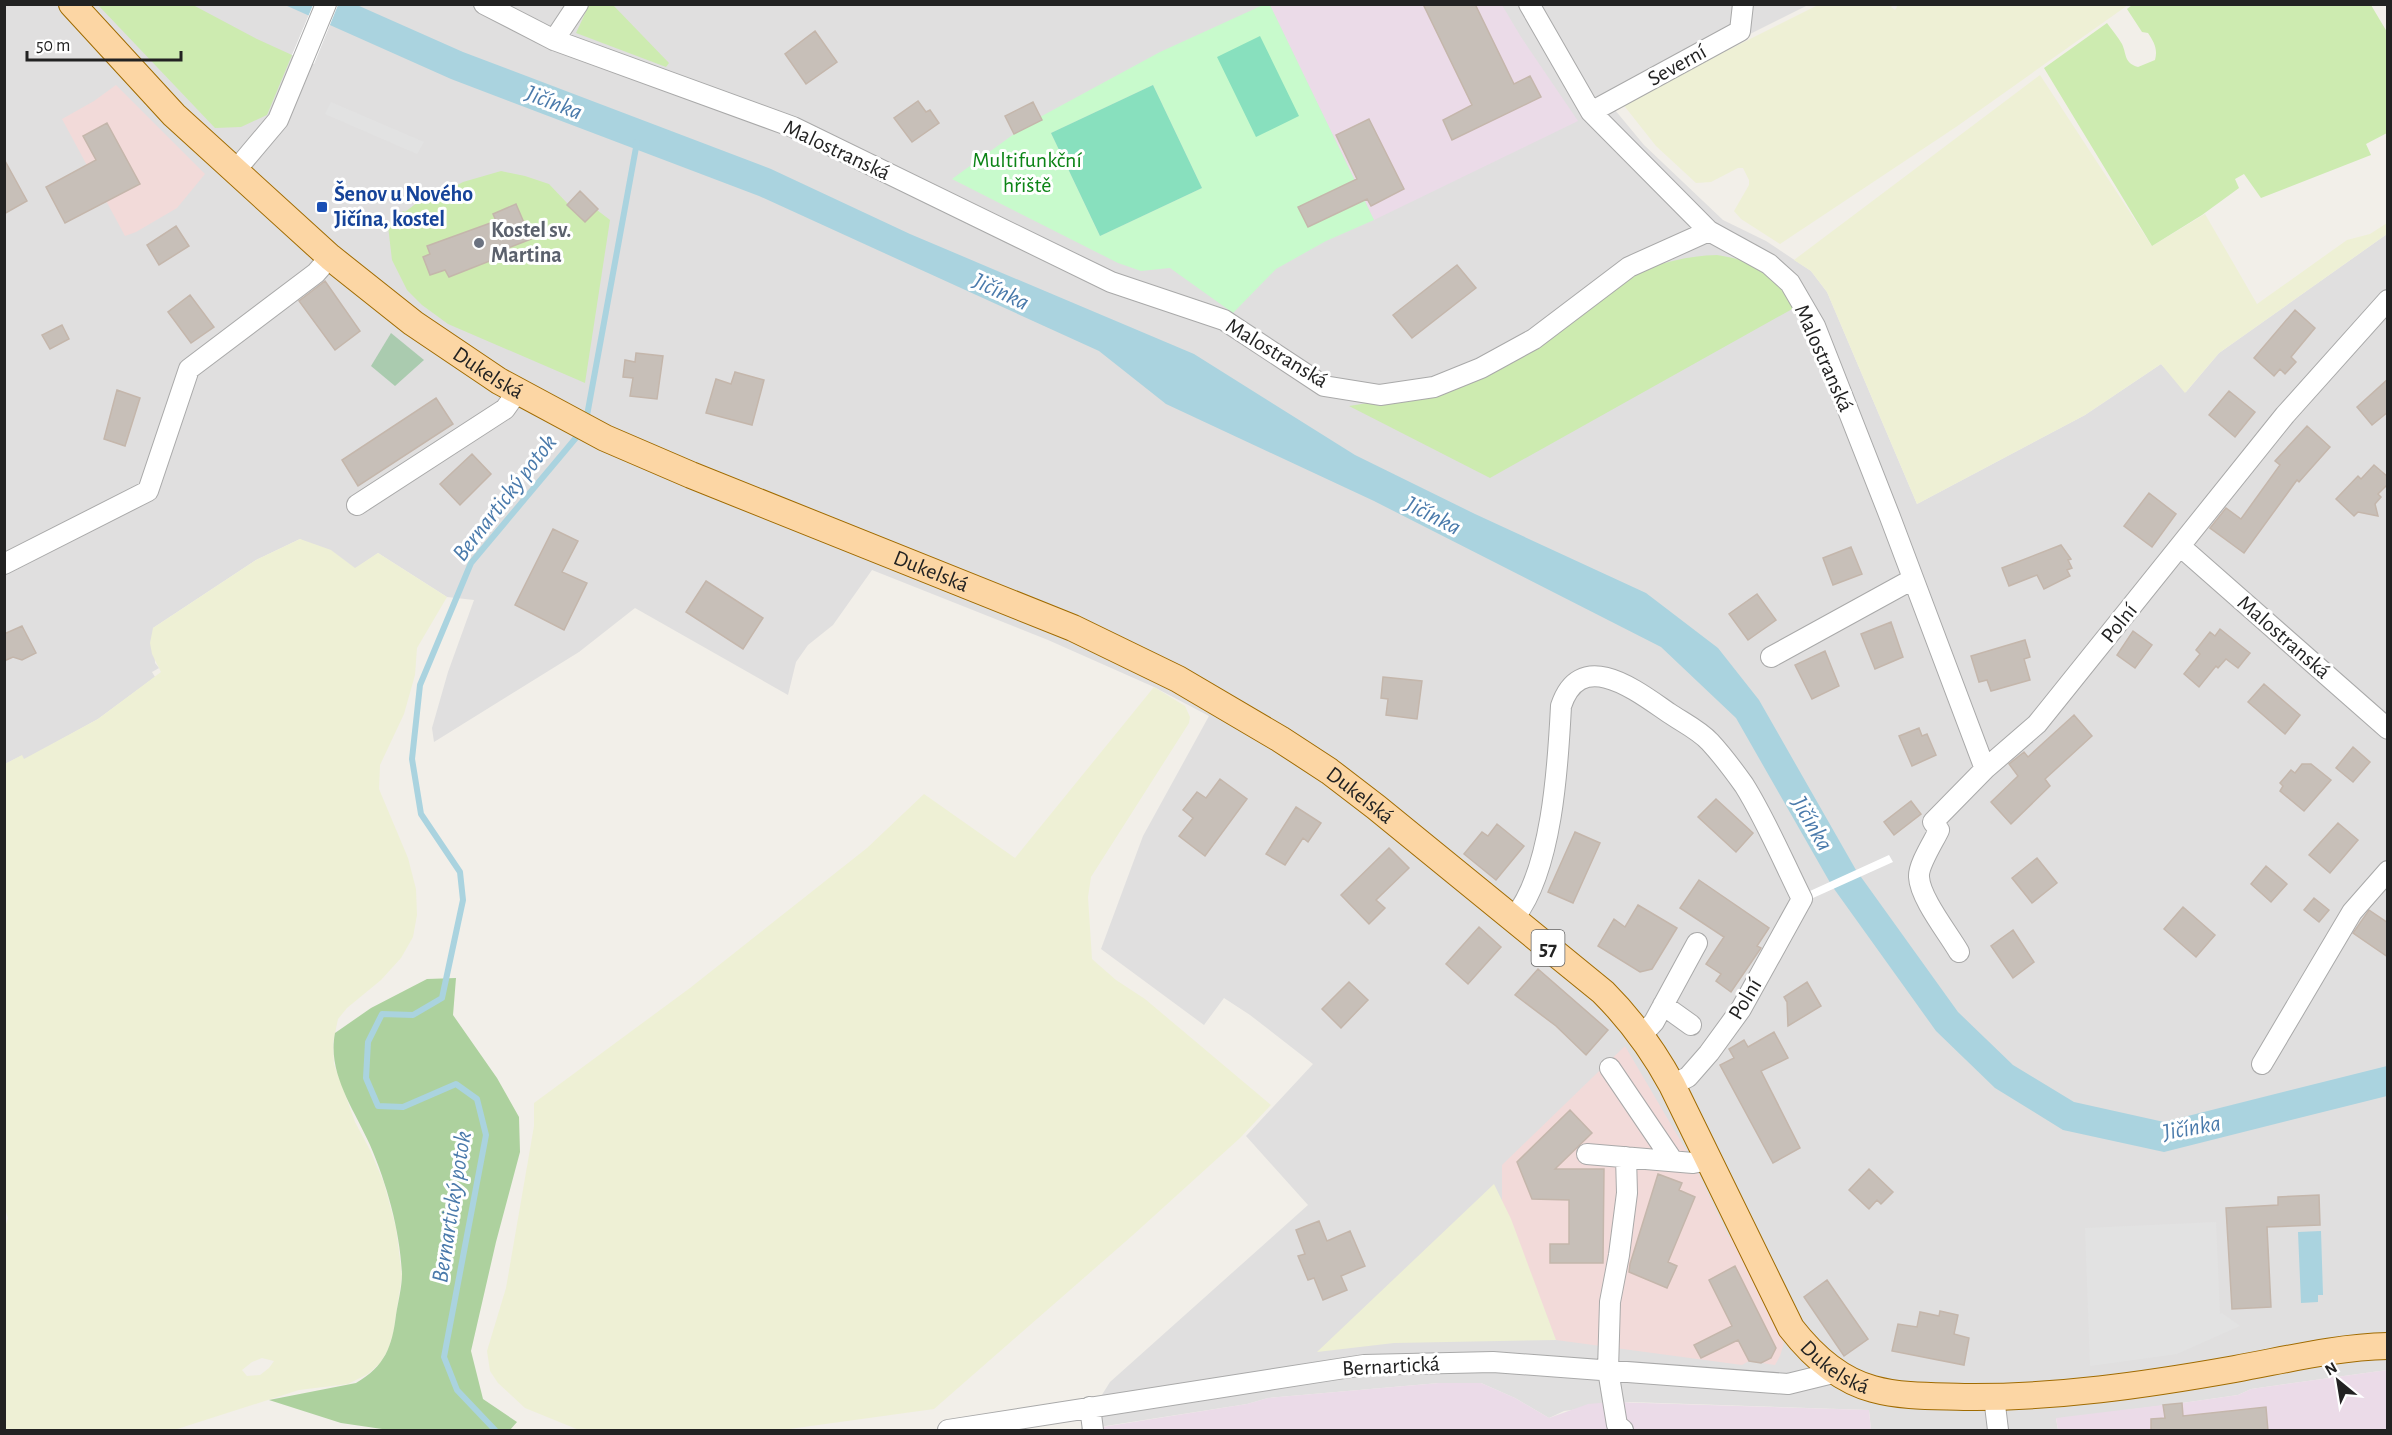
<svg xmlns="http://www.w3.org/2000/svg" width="2392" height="1435" font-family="'Alegreya Sans',sans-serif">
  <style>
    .residential { fill: #e0dfdf }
    .commercial { fill: #f2dad9 }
    .industrial { fill: #ebdbe8 }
    .farmland { fill: #eef0d5; fill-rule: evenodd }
    .grass { fill: #cdebb0 }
    .forest { fill: #add19e }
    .cemetery { fill: #aacbaf }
    .park { fill: #c8facc; fill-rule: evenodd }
    .pitch { fill: #88e0be }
    .parking { fill: #e2e2e2 }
    .water { fill: #aad3df }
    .pier { fill: #fff }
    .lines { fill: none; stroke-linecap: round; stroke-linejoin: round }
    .stream { stroke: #aad3df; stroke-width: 6 }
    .building { fill: #c7bfb8; stroke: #c4b6ab; stroke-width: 1.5 }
    .minor-casing { stroke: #a9a9a9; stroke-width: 22 }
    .major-casing { stroke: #a06b00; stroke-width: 28 }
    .minor { stroke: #fff; stroke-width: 20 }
    .major { stroke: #fcd6a4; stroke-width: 26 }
    .transit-dot { fill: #1a4fb4; stroke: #fff; stroke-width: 2 }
    .worship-dot { fill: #6b7280; stroke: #fff; stroke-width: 2 }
    .labels { text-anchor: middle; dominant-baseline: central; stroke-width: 6; stroke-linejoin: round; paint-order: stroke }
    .shield { fill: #fff; stroke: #646464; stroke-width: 1.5 }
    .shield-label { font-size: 21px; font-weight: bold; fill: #222 }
    .street-label { font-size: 22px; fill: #222; stroke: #fff }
    .park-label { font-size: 22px; fill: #0c8416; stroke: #fff }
    .transit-label { font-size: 22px; font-weight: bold; fill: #164399; stroke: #fff; text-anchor: start }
    .worship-label { font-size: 22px; font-weight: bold; fill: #5b616d; stroke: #fff; text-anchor: start }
    .water-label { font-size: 24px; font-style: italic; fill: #4a7aab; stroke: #fff }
  </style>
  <rect width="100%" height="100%" fill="#f2efe9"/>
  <path class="residential" d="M 5,5 L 1808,5 L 1610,104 L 1644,145 L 1723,220 L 1766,241 L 1811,271 L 1827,292 L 1917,504 L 2085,415 L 2161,364 L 2186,392 L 2219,353 L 2387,234 L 2387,1370 L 2251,1389 L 2238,1395 L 2182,1403 L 2056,1419 L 2058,1430 L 1871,1430 L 1869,1410 L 1630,1402 L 1564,1411 L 1549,1418 L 1515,1398 L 1481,1383 L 1439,1383 L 1268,1398 L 1247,1404 L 1080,1430 L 1110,1382 L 1308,1205 L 1246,1136 L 1313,1064 L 1250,1015 L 1224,998 L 1204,1025 L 1101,949 L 1143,836 L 1209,716 L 1154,687 L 1048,640 L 872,570 L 833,625 L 808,645 L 796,662 L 788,695 L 635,608 L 579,652 L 434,742 L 432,728 L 448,672 L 474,600 L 447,597 L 378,553 L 355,569 L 300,539 L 256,560 L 153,628 L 155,663 L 159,668 L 152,672 L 155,677 L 98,719 L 24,760 L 21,756 L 5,764 Z"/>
  <path class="commercial" d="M 116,85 L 205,174 L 177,208 L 136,232 L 125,236 L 62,119 L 94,101 Z
    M 1625,1046 L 1693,1162 L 1729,1237 L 1734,1236 L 1784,1343 L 1780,1356 L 1775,1365 L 1749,1361 L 1742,1365 L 1556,1340 L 1502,1202 L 1502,1165 Z"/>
  <path class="industrial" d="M 1270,5 L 1502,5 L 1521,37 L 1578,121 L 1374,220 Z
    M 2387,1370 L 2387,1430 L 2058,1430 L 2056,1418 L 2163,1405 L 2182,1409 L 2182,1403 L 2238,1395 L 2251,1389 Z
    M 1439,1383 L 1481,1383 L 1515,1398 L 1549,1418 L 1588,1404 L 1612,1402 L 1869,1410 L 1871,1430 L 1083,1430 L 1247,1404 L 1268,1398 Z"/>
  <path class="farmland" d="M 1896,4 L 2128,5 L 1956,127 L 1780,244 L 1741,219 L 1734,211 L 1749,185 L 1749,180 L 1743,168 L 1738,168 L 1711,182 L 1696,183 L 1656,146 L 1622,103 L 1818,5 L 1893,5 L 1891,7 L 1895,10 L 1897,7 Z
    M 2040,75 L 2152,246 L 2205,214 L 2257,304 L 2347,240 L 2370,234 L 2387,223 L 2387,234 L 2219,353 L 2185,393 L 2161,364 L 2085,415 L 1917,504 L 1827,292 L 1811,271 L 1794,260 Z
    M 300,539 L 331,550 L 355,568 L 378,553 L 447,597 L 417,648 L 415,675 L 404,714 L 380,765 L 379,789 L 408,858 L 416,889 L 417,915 L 413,937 L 401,958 L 381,980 L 347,1008 L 338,1019 L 333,1043 L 334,1064 L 345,1094 L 355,1122 L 370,1150 L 384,1183 L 396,1228 L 402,1276 L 393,1334 L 388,1350 L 380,1363 L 368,1374 L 348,1384 L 299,1390 L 174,1430 L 5,1430 L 4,1231 L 8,1218 L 4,1206 L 5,764 L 22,755 L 24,759 L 98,719 L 161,672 L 152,654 L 150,643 L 153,628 L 256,560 ZM 262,1358 L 274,1361 L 269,1368 L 260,1375 L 247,1376 L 242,1370 L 252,1362 Z
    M 1154,687 L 1185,706 L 1190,717 L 1189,723 L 1091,877 L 1088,897 L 1092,959 L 1116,980 L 1145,999 L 1271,1105 L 1240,1138 L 1133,1235 L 934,1409 L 782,1430 L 579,1430 L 525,1408 L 498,1383 L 490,1371 L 487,1351 L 506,1288 L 534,1126 L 534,1103 L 690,988 L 867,848 L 924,794 L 1015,858 Z
    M 1494,1184 L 1511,1219 L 1556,1340 L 1394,1343 L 1317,1352 Z"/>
  <path class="grass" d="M 98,5 L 193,5 L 257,39 L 292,55 L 267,115 L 241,127 L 215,128 Z
    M 589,5 L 613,5 L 669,63 L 666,67 L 576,33 Z
    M 2132,5 L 2371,5 L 2387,32 L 2387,133 L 2366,144 L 2371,155 L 2261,198 L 2244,174 L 2235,179 L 2239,188 L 2202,215 L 2152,246 L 2044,68 L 2107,23 C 2112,30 2118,37 2122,44 C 2127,55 2124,63 2138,67 L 2155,60 C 2158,49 2154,42 2148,33 L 2142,32 L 2127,9 Z
    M 501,171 L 525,176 L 549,184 L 585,222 L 597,210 L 610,220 L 585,383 L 448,324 L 422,305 L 407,290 L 392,260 L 388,226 L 403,211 L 405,212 L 427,195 L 431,199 L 463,182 Z
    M 1717,255 C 1758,262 1775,270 1794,308 L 1490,478 L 1349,406 L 1436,392 L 1634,274 C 1662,262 1687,256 1717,255 Z"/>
  <path class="forest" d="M 456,978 L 453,1015 L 497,1078 L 519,1117 L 520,1152 L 496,1242 L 471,1351 L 483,1399 L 517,1422 L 510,1430 L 389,1430 L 341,1423 L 269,1400 L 356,1383 C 385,1366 392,1347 396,1315 C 398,1302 402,1287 402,1274 C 400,1231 387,1184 370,1145 C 354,1109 327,1073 335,1033 L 371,1008 L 427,979 Z"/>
  <path class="cemetery" d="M 391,333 L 424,360 L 395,386 L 371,366 Z"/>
  <path class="park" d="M 1263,5 L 1270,5 L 1374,220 L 1326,241 L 1276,269 L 1233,313 L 1170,268 L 1141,271 L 1118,263 L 952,179 L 1014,134 L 1041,120 L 1040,117 L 1160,52 ZM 1153,85 L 1202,188 L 1100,236 L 1051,133 ZM 1337,189 L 1346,209 L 1308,227 L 1299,207 Z"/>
  <path class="pitch" d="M 1260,36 L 1299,116 L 1256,137 L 1217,57 Z
    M 1153,85 L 1202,188 L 1100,236 L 1051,133 Z"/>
  <path class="parking" d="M 331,102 L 424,142 L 417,154 L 325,114 Z
    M 2216,1222 L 2220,1314 L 2222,1313 L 2240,1326 L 2177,1354 L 2090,1366 L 2085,1228 Z"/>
  <path class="water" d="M 285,5 L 357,5 L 463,52 L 771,169 L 910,234 L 1194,354 L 1355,455 L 1475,514 L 1646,593 L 1718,648 L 1759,700 L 1856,870 L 1958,1012 L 2013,1065 L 2074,1102 L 2164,1122 L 2387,1066 L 2387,1096 L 2164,1152 L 2063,1130 L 1995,1088 L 1936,1031 L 1832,886 L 1736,718 L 1661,647 L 1374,501 L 1166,404 L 1099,351 L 759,196 L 451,79 Z
    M 2321,1231 L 2323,1295 L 2318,1295 L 2318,1302 L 2301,1303 L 2298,1232 Z"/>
  <path class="pier" d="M 313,5 L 338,5 L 314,64 L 292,55 Z
    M 1889,855 L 1893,862 L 1813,898 L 1810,891 Z"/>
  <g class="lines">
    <path class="stream" d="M 586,421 L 637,142
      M 495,1430 L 457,1390 L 444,1357 L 486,1135 L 477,1099 L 456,1084 L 403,1107 L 378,1106 L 366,1078 L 368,1042 L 382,1014 L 413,1015 L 442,998 L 463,900 L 460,872 L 421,814 L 412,759 L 420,685 L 471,563 L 580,433"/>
  </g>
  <path class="building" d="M 1423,4 L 1475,4 L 1514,84 L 1530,76 L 1541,97 L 1452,140 L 1443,120 L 1472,105 Z
    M 815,31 L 837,62 L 806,84 L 785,54 Z
    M 918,101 L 926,112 L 930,110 L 939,123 L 912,142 L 894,118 Z
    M 1033,102 L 1042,120 L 1014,134 L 1005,116 Z
    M 1369,119 L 1404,189 L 1371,206 L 1367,199 L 1308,227 L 1298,207 L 1357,179 L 1336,135 Z
    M 107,123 L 140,184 L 65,223 L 46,187 L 96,160 L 83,136 Z
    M 4,159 L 27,201 L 4,214 Z
    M 580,191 L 598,209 L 585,222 L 567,205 Z
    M 516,204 L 531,239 L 508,248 L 510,253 L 449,277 L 445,270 L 430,275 L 423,257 L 430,254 L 427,246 L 496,221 L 493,214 Z
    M 176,226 L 189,246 L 159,265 L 147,245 Z
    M 1457,265 L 1476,288 L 1412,338 L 1393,315 Z
    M 325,281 L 360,331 L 335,350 L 299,301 Z
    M 190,295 L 214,327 L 191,343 L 168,312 Z
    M 2295,310 L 2315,328 L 2291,357 L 2296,362 L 2285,374 L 2280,369 L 2274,376 L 2254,358 Z
    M 62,325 L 69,339 L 50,349 L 42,335 Z
    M 636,353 L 663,356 L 657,399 L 630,396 L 633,378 L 623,377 L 625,360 L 635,362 Z
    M 735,372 L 764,380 L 752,425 L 706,413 L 716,379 L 731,384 Z
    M 2388,379 L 2388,412 L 2372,425 L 2357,407 Z
    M 117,390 L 140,398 L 125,446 L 104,439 Z
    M 2229,391 L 2255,412 L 2235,437 L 2209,415 Z
    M 436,398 L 453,424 L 358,486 L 342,460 Z
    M 2307,426 L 2330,447 L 2299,482 L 2297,480 L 2244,553 L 2210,528 L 2226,508 L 2241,519 L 2280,465 L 2275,461 Z
    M 472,454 L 491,474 L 460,505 L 440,484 Z
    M 2374,465 L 2388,477 L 2388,484 L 2378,494 L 2381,497 L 2375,504 L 2378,516 L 2358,512 L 2354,516 L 2336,499 L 2358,476 L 2361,479 Z
    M 2149,493 L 2176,514 L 2152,547 L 2124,526 Z
    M 553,529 L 578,541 L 562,572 L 587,583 L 564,630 L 515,605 Z
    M 2061,545 L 2071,559 L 2068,560 L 2072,568 L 2067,570 L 2070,576 L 2044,589 L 2037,575 L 2009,586 L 2002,568 Z
    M 1851,547 L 1862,574 L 1833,585 L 1823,558 Z
    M 706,581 L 763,618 L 743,649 L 686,612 Z
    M 1757,594 L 1776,620 L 1748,640 L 1729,614 Z
    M 1891,622 L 1903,657 L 1875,669 L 1861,634 Z
    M 22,626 L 36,653 L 22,660 L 13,657 L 4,661 L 4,634 Z
    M 2220,629 L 2250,653 L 2238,668 L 2226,659 L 2218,668 L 2216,666 L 2199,687 L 2184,674 L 2200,654 L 2196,650 L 2210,632 L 2215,636 Z
    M 2133,631 L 2152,645 L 2135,668 L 2117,655 Z
    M 2025,640 L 2030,657 L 2024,659 L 2030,680 L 1991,691 L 1987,680 L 1979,682 L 1971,656 Z
    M 1825,651 L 1839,686 L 1812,699 L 1795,665 Z
    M 1383,677 L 1422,681 L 1417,719 L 1386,715 L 1388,699 L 1381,698 Z
    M 2264,684 L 2300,715 L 2285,734 L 2248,702 Z
    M 2074,715 L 2092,736 L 2045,779 L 2050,786 L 2011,824 L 1991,802 L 2018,776 L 2009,764 L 2024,752 L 2028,757 Z
    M 1919,728 L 1922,736 L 1927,734 L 1936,755 L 1912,766 L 1899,736 Z
    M 2353,747 L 2370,762 L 2353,782 L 2336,768 Z
    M 2302,764 L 2311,764 L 2331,780 L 2304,811 L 2280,791 L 2283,786 L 2280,783 L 2291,770 L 2295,773 Z
    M 1220,779 L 1247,799 L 1205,856 L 1179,836 L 1193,818 L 1183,810 L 1197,792 L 1206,798 Z
    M 1716,799 L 1753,833 L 1736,852 L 1698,817 Z
    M 1911,801 L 1921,814 L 1894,835 L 1884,822 Z
    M 1296,807 L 1321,823 L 1308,842 L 1303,838 L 1285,865 L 1266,854 Z
    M 2338,823 L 2358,840 L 2330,873 L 2309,855 Z
    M 1497,824 L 1524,846 L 1496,880 L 1464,854 L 1482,832 L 1488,836 Z
    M 1575,832 L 1600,843 L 1573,903 L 1548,892 Z
    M 1389,848 L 1409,868 L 1376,900 L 1385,908 L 1369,924 L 1341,895 Z
    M 2037,858 L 2057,883 L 2032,903 L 2012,878 Z
    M 2266,866 L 2287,884 L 2271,902 L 2251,884 Z
    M 1699,880 L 1769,928 L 1757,946 L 1761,948 L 1731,992 L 1716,981 L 1721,974 L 1706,964 L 1724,937 L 1680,908 Z
    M 2314,898 L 2329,910 L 2319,922 L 2304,910 Z
    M 1638,905 L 1677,928 L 1652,969 L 1640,972 L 1598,946 L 1614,919 L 1625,927 Z
    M 2183,907 L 2215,935 L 2196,957 L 2164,929 Z
    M 2369,910 L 2388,923 L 2388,957 L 2353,933 Z
    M 1479,927 L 1501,947 L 1468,984 L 1446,964 Z
    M 2013,930 L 2034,962 L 2013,978 L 1991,946 Z
    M 1538,969 L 1608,1030 L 1586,1055 L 1556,1026 L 1515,995 Z
    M 1349,982 L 1368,1000 L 1341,1028 L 1322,1009 Z
    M 1807,982 L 1821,1006 L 1788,1026 L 1787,1002 L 1784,997 Z
    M 1774,1032 L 1788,1058 L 1761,1071 L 1800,1148 L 1773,1163 L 1720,1065 L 1734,1058 L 1729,1049 L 1744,1040 L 1748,1047 Z
    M 1570,1110 L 1592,1133 L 1555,1169 L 1604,1169 L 1603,1263 L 1550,1263 L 1550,1244 L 1569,1244 L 1569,1200 L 1532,1199 L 1517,1162 Z
    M 1869,1169 L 1893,1192 L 1881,1204 L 1877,1200 L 1869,1209 L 1849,1190 Z
    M 1658,1174 L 1682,1183 L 1679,1190 L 1695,1197 L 1668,1262 L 1677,1266 L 1667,1288 L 1629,1272 L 1630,1264 Z
    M 2319,1195 L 2320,1225 L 2267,1227 L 2271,1307 L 2232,1309 L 2226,1208 L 2278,1205 L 2278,1197 Z
    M 1319,1221 L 1327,1241 L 1350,1231 L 1365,1266 L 1341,1276 L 1347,1290 L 1323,1300 L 1314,1278 L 1308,1280 L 1298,1256 L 1305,1254 L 1296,1230 Z
    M 1735,1266 L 1776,1348 L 1771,1358 L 1761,1363 L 1749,1361 L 1738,1340 L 1701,1358 L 1694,1345 L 1732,1326 L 1709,1280 Z
    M 1827,1280 L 1868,1339 L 1844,1356 L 1804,1297 Z
    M 1940,1311 L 1958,1315 L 1954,1334 L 1969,1338 L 1964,1365 L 1892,1351 L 1898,1324 L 1917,1327 L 1920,1312 L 1939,1316 Z
    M 2182,1403 L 2183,1416 L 2266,1407 L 2268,1431 L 2151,1431 L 2151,1419 L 2165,1418 L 2163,1405 Z"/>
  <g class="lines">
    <g class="minor-casing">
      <path id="minor" d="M 484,4 L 554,40 L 793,127 L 1111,282 L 1224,320 L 1324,386 L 1380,395 L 1434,387 L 1481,368 L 1534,339 L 1629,267 L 1709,231
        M 1529,4 L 1591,112 L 1709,231 L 1769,264 L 1790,283 L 1815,326 L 1890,517 L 1985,769
        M 554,40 L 578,4
        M 1591,112 L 1740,31 L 1743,4
        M 235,171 L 278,120 L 326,4
        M 357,505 L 505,409 L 517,392
        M 2180,546 L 2388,729
        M 4,564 L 148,491 L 189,369 L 316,273 L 330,257
        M 1771,657 L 1913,579
        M 1513,919 C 1552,873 1558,766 1561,706 C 1581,646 1638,692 1669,713 C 1682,722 1699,730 1710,742 C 1722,755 1734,771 1744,785 C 1766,820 1784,863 1802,899 L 1741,1009 L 1709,1053 L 1688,1077 L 1672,1085
        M 1959,952 C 1948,933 1920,898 1919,877 C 1918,865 1934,841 1939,830 L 1933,822 L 1985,769 L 2037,724 L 2285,415 L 2388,300
        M 1663,1005 L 1691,1025
        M 1642,1035 L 1654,1022 L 1697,943
        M 2262,1064 L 2352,912 L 2388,871
        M 1610,1068 L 1673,1161
        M 1587,1154 L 1693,1163 L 1708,1160
        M 1994,1397 L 1998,1430
        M 1090,1407 L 1093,1430
        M 948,1430 L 1364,1365 L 1493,1362 L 1788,1384 L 1837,1372
        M 1623,1430 L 1617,1425 L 1608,1370 L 1610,1302 L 1619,1255 L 1627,1193 L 1626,1157"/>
    </g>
    <g class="major-casing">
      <g id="major">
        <path id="s1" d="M 72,4 L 174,115 L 330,257 L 413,323 L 499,381 L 605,438 L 691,475 L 1073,628 L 1178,679 L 1280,739 L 1329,771 L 1376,807 L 1603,992 C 1631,1020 1653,1050 1672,1085 L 1791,1328 C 1812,1355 1839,1380 1873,1389 C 1902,1397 1934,1396 1964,1397 C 2055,1398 2145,1385 2235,1369 C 2285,1360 2336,1347 2388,1346"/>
      </g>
    </g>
    <use href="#minor" class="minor"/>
    <use href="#major" class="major"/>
  </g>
  <rect class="transit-dot" x="316" y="201" width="12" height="12" rx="3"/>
  <circle class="worship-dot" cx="479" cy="243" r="6"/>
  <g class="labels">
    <rect class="shield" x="1531.5" y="930" width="33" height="36" rx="4.5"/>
    <g class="shield-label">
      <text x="1548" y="948">57</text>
    </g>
    <g class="street-label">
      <text transform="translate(1677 65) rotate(-29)">Severní</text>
      <text transform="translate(837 150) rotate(25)">Malostranská</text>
      <text transform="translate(1277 353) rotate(31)">Malostranská</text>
      <text transform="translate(1824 358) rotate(66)">Malostranská</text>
      <text stroke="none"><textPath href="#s1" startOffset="558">Dukelská</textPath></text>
      <text stroke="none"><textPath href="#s1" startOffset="1044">Dukelská</textPath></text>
      <text transform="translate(2119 623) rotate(-51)">Polní</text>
      <text transform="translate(2284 637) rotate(41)">Malostranská</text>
      <text stroke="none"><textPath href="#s1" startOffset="1530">Dukelská</textPath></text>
      <text transform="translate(1745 999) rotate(-59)">Polní</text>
      <text stroke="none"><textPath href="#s1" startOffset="2289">Dukelská</textPath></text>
      <text transform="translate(1391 1366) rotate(-3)">Bernartická</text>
    </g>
    <g class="park-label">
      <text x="1027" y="160">Multifunkční<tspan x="1027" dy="25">hřiště</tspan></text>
    </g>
    <g class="transit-label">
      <text x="334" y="194">Šenov u Nového<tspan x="334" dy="25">Jičína, kostel</tspan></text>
    </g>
    <g class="worship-label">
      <text x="491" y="230">Kostel sv.<tspan x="491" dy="25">Martina</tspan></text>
    </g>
    <g class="water-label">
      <text transform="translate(554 103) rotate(21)">Jičínka</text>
      <text transform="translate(1001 292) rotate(25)">Jičínka</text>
      <text transform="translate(505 498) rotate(-52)">Bernartický potok</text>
      <text transform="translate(1433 516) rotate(27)">Jičínka</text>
      <text transform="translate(1812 824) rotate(60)">Jičínka</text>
      <text transform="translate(2192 1128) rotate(-10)">Jičínka</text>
      <text transform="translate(452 1207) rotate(-81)">Bernartický potok</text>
    </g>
  </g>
  <rect width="2392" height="1435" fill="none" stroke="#222222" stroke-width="12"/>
  <g transform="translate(2338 1381) rotate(330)" stroke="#ffffff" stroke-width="4.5" paint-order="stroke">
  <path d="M0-4.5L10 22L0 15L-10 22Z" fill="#222222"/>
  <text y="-9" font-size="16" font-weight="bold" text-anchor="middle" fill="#222222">N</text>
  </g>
  <path d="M27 51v9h154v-9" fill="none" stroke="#222222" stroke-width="3"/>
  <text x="36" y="51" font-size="18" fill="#222222" stroke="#ffffff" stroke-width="4.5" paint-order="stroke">50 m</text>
</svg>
